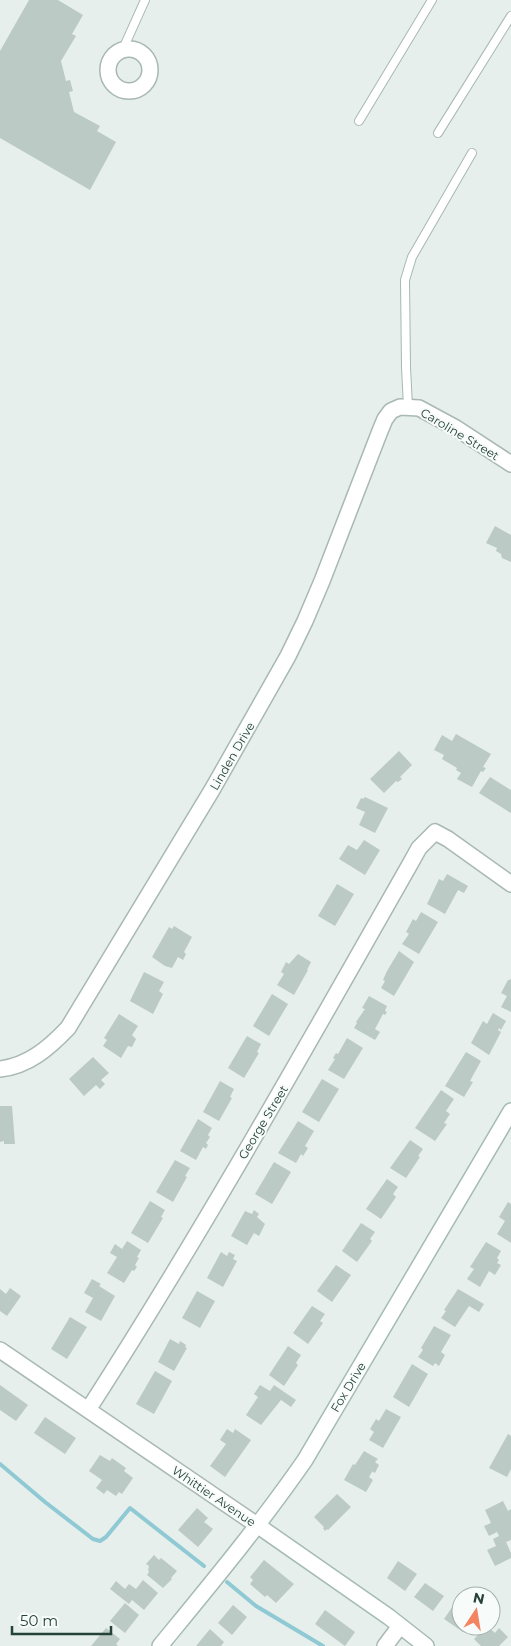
<svg xmlns="http://www.w3.org/2000/svg" width="511" height="1646" font-family="Montserrat,sans-serif">
  <style>
    .lines { fill: none; stroke-linecap: round; stroke-linejoin: round }
    .stream { stroke: #8ec9d4; stroke-width: 4 }
    .building { fill: #bbcac4 }
    .lane-casing { stroke: #a8b8b2; stroke-width: 10 }
    .street-casing { stroke: #a8b8b2; stroke-width: 18 }
    .secondary-casing { stroke: #a4bbb3; stroke-width: 18 }
    .lane { stroke: #fff; stroke-width: 8 }
    .street { stroke: #fff; stroke-width: 15 }
    .secondary { stroke: #fff; stroke-width: 15 }
    .labels { text-anchor: middle; dominant-baseline: central; stroke-width: 4; stroke-linejoin: round; paint-order: stroke }
    .street-label { font-size: 12px; fill: #24423a; stroke: #f7fbf9 }
  </style>
  <rect width="100%" height="100%" fill="#e6efeb"/>
  <g class="lines">
    <path class="stream" d="M 0,1464 L 45,1502 L 93,1539 L 100,1541 L 106,1537 L 130,1508 L 204,1566
      M 227,1582 L 256,1606 L 323,1646"/>
  </g>
  <path class="building" d="M 29,0 L 58,0 L 83,15 L 72,34 L 76,36 L 61,61 L 66,81 L 70,80 L 73,91 L 69,92 L 74,112 L 100,126 L 97,131 L 116,142 L 90,190 L 0,138 L 0,51 Z
    M 495,526 L 511,535 L 511,562 L 502,558 L 501,554 L 496,551 L 497,548 L 486,543 Z
    M 456,734 L 491,754 L 483,767 L 486,768 L 483,772 L 481,771 L 472,787 L 457,779 L 461,773 L 456,770 L 457,768 L 442,759 L 444,755 L 434,750 L 442,735 L 452,741 Z
    M 399,751 L 412,765 L 400,777 L 402,779 L 398,782 L 396,781 L 384,793 L 370,779 Z
    M 490,777 L 511,790 L 511,813 L 479,793 Z
    M 365,797 L 388,808 L 375,833 L 359,825 L 365,812 L 356,808 L 361,798 L 363,799 Z
    M 364,840 L 380,850 L 365,875 L 339,859 L 348,845 L 357,850 Z
    M 447,874 L 468,886 L 464,893 L 458,890 L 445,914 L 427,904 L 439,879 L 443,881 Z
    M 337,884 L 354,894 L 335,926 L 318,916 Z
    M 421,912 L 438,922 L 419,954 L 402,944 L 409,934 L 406,932 L 413,919 L 416,921 Z
    M 174,926 L 192,937 L 184,952 L 186,954 L 183,960 L 178,957 L 172,968 L 165,966 L 152,957 L 169,927 L 172,929 Z
    M 399,951 L 414,962 L 394,996 L 381,988 L 385,981 L 383,980 L 387,971 Z
    M 298,954 L 311,962 L 307,970 L 308,970 L 294,995 L 277,985 L 284,974 L 281,972 L 286,962 L 289,964 Z
    M 144,972 L 164,982 L 159,991 L 163,994 L 153,1014 L 130,1001 Z
    M 511,978 L 511,1012 L 501,1007 L 507,996 L 501,993 L 508,980 L 510,980 Z
    M 272,994 L 288,1004 L 269,1036 L 253,1026 Z
    M 369,996 L 387,1006 L 385,1011 L 387,1012 L 385,1015 L 383,1014 L 375,1029 L 380,1032 L 375,1040 L 354,1028 L 357,1023 L 356,1022 L 365,1009 L 362,1008 Z
    M 493,1013 L 506,1021 L 501,1030 L 499,1028 L 498,1030 L 501,1032 L 489,1055 L 471,1043 L 483,1021 L 487,1024 Z
    M 119,1014 L 138,1026 L 132,1035 L 136,1039 L 132,1047 L 128,1046 L 121,1058 L 103,1046 L 107,1040 L 104,1038 Z
    M 247,1036 L 261,1044 L 257,1052 L 259,1053 L 244,1078 L 228,1068 Z
    M 347,1038 L 363,1048 L 344,1079 L 328,1070 L 335,1059 L 333,1058 L 336,1053 L 338,1054 Z
    M 466,1052 L 481,1061 L 470,1081 L 473,1082 L 464,1097 L 445,1086 Z
    M 93,1057 L 109,1073 L 101,1080 L 105,1084 L 100,1089 L 96,1085 L 84,1096 L 69,1079 Z
    M 322,1079 L 339,1089 L 319,1122 L 302,1112 Z
    M 220,1081 L 234,1089 L 230,1097 L 232,1098 L 219,1121 L 203,1112 Z
    M 441,1090 L 454,1099 L 446,1111 L 450,1114 L 444,1123 L 447,1124 L 435,1141 L 415,1128 Z
    M 0,1106 L 12,1106 L 15,1144 L 4,1144 L 4,1141 L 0,1142 Z
    M 198,1119 L 212,1128 L 208,1135 L 210,1137 L 206,1143 L 208,1145 L 206,1149 L 203,1147 L 196,1160 L 180,1151 Z
    M 298,1121 L 314,1131 L 305,1146 L 308,1148 L 303,1156 L 301,1154 L 296,1163 L 278,1153 Z
    M 410,1140 L 423,1149 L 418,1156 L 420,1157 L 406,1178 L 390,1168 Z
    M 175,1160 L 190,1168 L 185,1176 L 187,1177 L 173,1202 L 156,1192 Z
    M 274,1162 L 291,1172 L 272,1204 L 255,1194 Z
    M 387,1179 L 398,1187 L 393,1194 L 396,1197 L 381,1219 L 366,1209 Z
    M 150,1201 L 165,1210 L 161,1217 L 163,1218 L 148,1243 L 131,1233 Z
    M 508,1202 L 511,1204 L 511,1243 L 497,1234 L 505,1221 L 499,1217 Z
    M 254,1210 L 259,1214 L 257,1217 L 265,1224 L 259,1236 L 254,1233 L 247,1245 L 231,1236 L 245,1211 L 252,1214 Z
    M 361,1223 L 375,1232 L 370,1239 L 372,1241 L 357,1262 L 342,1251 Z
    M 127,1241 L 141,1250 L 137,1257 L 139,1258 L 135,1265 L 137,1267 L 134,1271 L 132,1270 L 124,1283 L 107,1273 L 117,1257 L 110,1253 L 115,1244 L 122,1249 Z
    M 486,1242 L 501,1251 L 497,1258 L 499,1260 L 497,1263 L 501,1265 L 495,1275 L 489,1271 L 480,1287 L 467,1279 L 474,1269 L 470,1267 Z
    M 221,1252 L 227,1256 L 229,1252 L 235,1255 L 233,1259 L 237,1261 L 223,1287 L 207,1278 Z
    M 336,1265 L 351,1275 L 332,1302 L 317,1291 Z
    M 92,1279 L 101,1284 L 99,1286 L 115,1296 L 101,1321 L 85,1312 L 93,1298 L 84,1293 Z
    M 10,1288 L 21,1296 L 7,1316 L 0,1311 L 0,1289 L 6,1294 Z
    M 458,1289 L 484,1304 L 479,1312 L 469,1306 L 455,1327 L 441,1318 L 446,1311 L 444,1310 Z
    M 197,1291 L 215,1301 L 200,1328 L 182,1318 Z
    M 312,1306 L 325,1314 L 320,1321 L 323,1323 L 308,1344 L 293,1333 Z
    M 70,1317 L 87,1327 L 67,1359 L 51,1349 Z
    M 434,1326 L 451,1335 L 441,1352 L 445,1355 L 439,1366 L 435,1363 L 433,1366 L 418,1357 L 423,1350 L 421,1348 Z
    M 170,1339 L 179,1344 L 180,1341 L 186,1345 L 185,1347 L 187,1348 L 174,1371 L 158,1362 Z
    M 288,1346 L 301,1355 L 296,1363 L 298,1365 L 284,1386 L 269,1375 Z
    M 412,1364 L 428,1374 L 409,1407 L 393,1397 Z
    M 155,1371 L 172,1381 L 154,1414 L 136,1404 Z
    M 0,1385 L 28,1405 L 16,1421 L 0,1410 Z
    M 260,1385 L 270,1391 L 274,1385 L 296,1400 L 291,1407 L 281,1400 L 261,1425 L 246,1415 L 258,1397 L 254,1394 Z
    M 386,1409 L 401,1417 L 383,1448 L 369,1440 L 374,1432 L 370,1429 L 376,1419 L 379,1421 Z
    M 45,1417 L 76,1438 L 65,1454 L 34,1433 Z
    M 227,1429 L 233,1433 L 235,1429 L 251,1440 L 225,1477 L 210,1466 L 226,1444 L 220,1440 Z
    M 508,1434 L 511,1436 L 511,1469 L 507,1477 L 489,1468 Z
    M 364,1451 L 378,1459 L 375,1462 L 379,1465 L 375,1473 L 371,1471 L 372,1472 L 369,1477 L 373,1480 L 366,1492 L 344,1480 L 353,1464 L 355,1465 Z
    M 100,1455 L 110,1461 L 112,1458 L 126,1468 L 124,1471 L 133,1478 L 122,1494 L 119,1492 L 116,1496 L 107,1490 L 104,1494 L 96,1488 L 102,1480 L 89,1471 Z
    M 337,1494 L 351,1507 L 328,1530 L 327,1529 L 325,1531 L 323,1528 L 324,1527 L 314,1517 Z
    M 503,1501 L 508,1511 L 511,1509 L 511,1540 L 506,1542 L 511,1553 L 511,1558 L 495,1566 L 487,1550 L 496,1546 L 493,1539 L 499,1536 L 497,1532 L 489,1536 L 484,1526 L 491,1523 L 485,1510 Z
    M 197,1508 L 208,1518 L 204,1522 L 213,1529 L 198,1547 L 178,1530 Z
    M 154,1555 L 159,1560 L 161,1558 L 177,1571 L 171,1578 L 172,1579 L 163,1588 L 147,1575 L 149,1572 L 148,1570 L 149,1566 L 146,1564 Z
    M 264,1560 L 294,1584 L 276,1603 L 267,1595 L 265,1597 L 250,1584 L 253,1580 L 250,1577 Z
    M 398,1561 L 417,1574 L 405,1591 L 387,1578 Z
    M 143,1580 L 158,1593 L 144,1610 L 132,1600 L 129,1604 L 110,1589 L 116,1581 L 125,1589 L 129,1584 L 136,1589 Z
    M 425,1583 L 444,1596 L 433,1611 L 414,1597 Z
    M 125,1603 L 139,1615 L 125,1633 L 110,1621 Z
    M 455,1603 L 461,1607 L 461,1626 L 468,1626 L 463,1632 L 444,1619 Z
    M 233,1605 L 247,1617 L 232,1635 L 218,1623 Z
    M 325,1610 L 355,1632 L 345,1646 L 315,1624 Z
    M 487,1626 L 495,1633 L 499,1628 L 508,1637 L 499,1646 L 481,1646 L 474,1639 Z
    M 106,1628 L 120,1639 L 116,1644 L 118,1646 L 91,1646 Z
    M 210,1629 L 224,1642 L 221,1646 L 196,1646 Z"/>
  <g class="lines">
    <g class="lane-casing">
      <path id="lane" d="M 123,49 L 145,0
        M 359,121 L 432,0
        M 438,133 L 511,16
        M 408,407 L 406,367 L 405,280 L 412,257 L 472,153"/>
    </g>
    <g class="street-casing">
      <path id="street" d="M108 70a21 21 0 1 1 42 0a21 21 0 1 1-42 0Z
        M 0,1069 C 28,1066 49,1048 68,1028 L 212,790 L 288,656 L 305,621 L 322,581 L 380,431 L 385,419 L 391,411 L 400,407 L 419,408 L 456,428 L 511,464
        M 0,1350 L 257,1525
        M 88,1410 C 202,1233 305,1049 409,866 L 419,848 L 435,832 L 448,839 L 511,884
        M 385,1646 L 400,1626"/>
    </g>
    <g class="secondary-casing">
      <path id="secondary" d="M 257,1525 L 389,1617 L 426,1646
        M 160,1646 C 210,1585 260,1525 305,1460 L 511,1111"/>
    </g>
    <use href="#lane" class="lane"/>
    <use href="#street" class="street"/>
    <use href="#secondary" class="secondary"/>
  </g>
  <g class="labels">
    <g class="street-label">
      <text transform="translate(460 434) rotate(31)">Caroline Street</text>
      <text transform="translate(232 756) rotate(-60)">Linden Drive</text>
      <text transform="translate(263 1122) rotate(-59)">George Street</text>
      <text transform="translate(348 1387) rotate(-59)">Fox Drive</text>
      <text transform="translate(214 1496) rotate(34)">Whittier Avenue</text>
    </g>
  </g>
  <g transform="translate(476 1611) rotate(12)"><circle r="24" fill="#f7fbf9" stroke="#a3b1ad"/>
  <path d="M0-4L9 19L0 12L-9 19Z" fill="#f4845f"/>
  <text y="-8" font-size="14" font-weight="bold" text-anchor="middle" fill="#24423a">N</text>
  </g>
  <path d="M12 1626v8h99v-8" fill="none" stroke="#24423a" stroke-width="2.5"/>
  <text x="20" y="1626" font-size="15" fill="#24423a" stroke="#f7fbf9" stroke-width="4" paint-order="stroke">50 m</text>
</svg>
